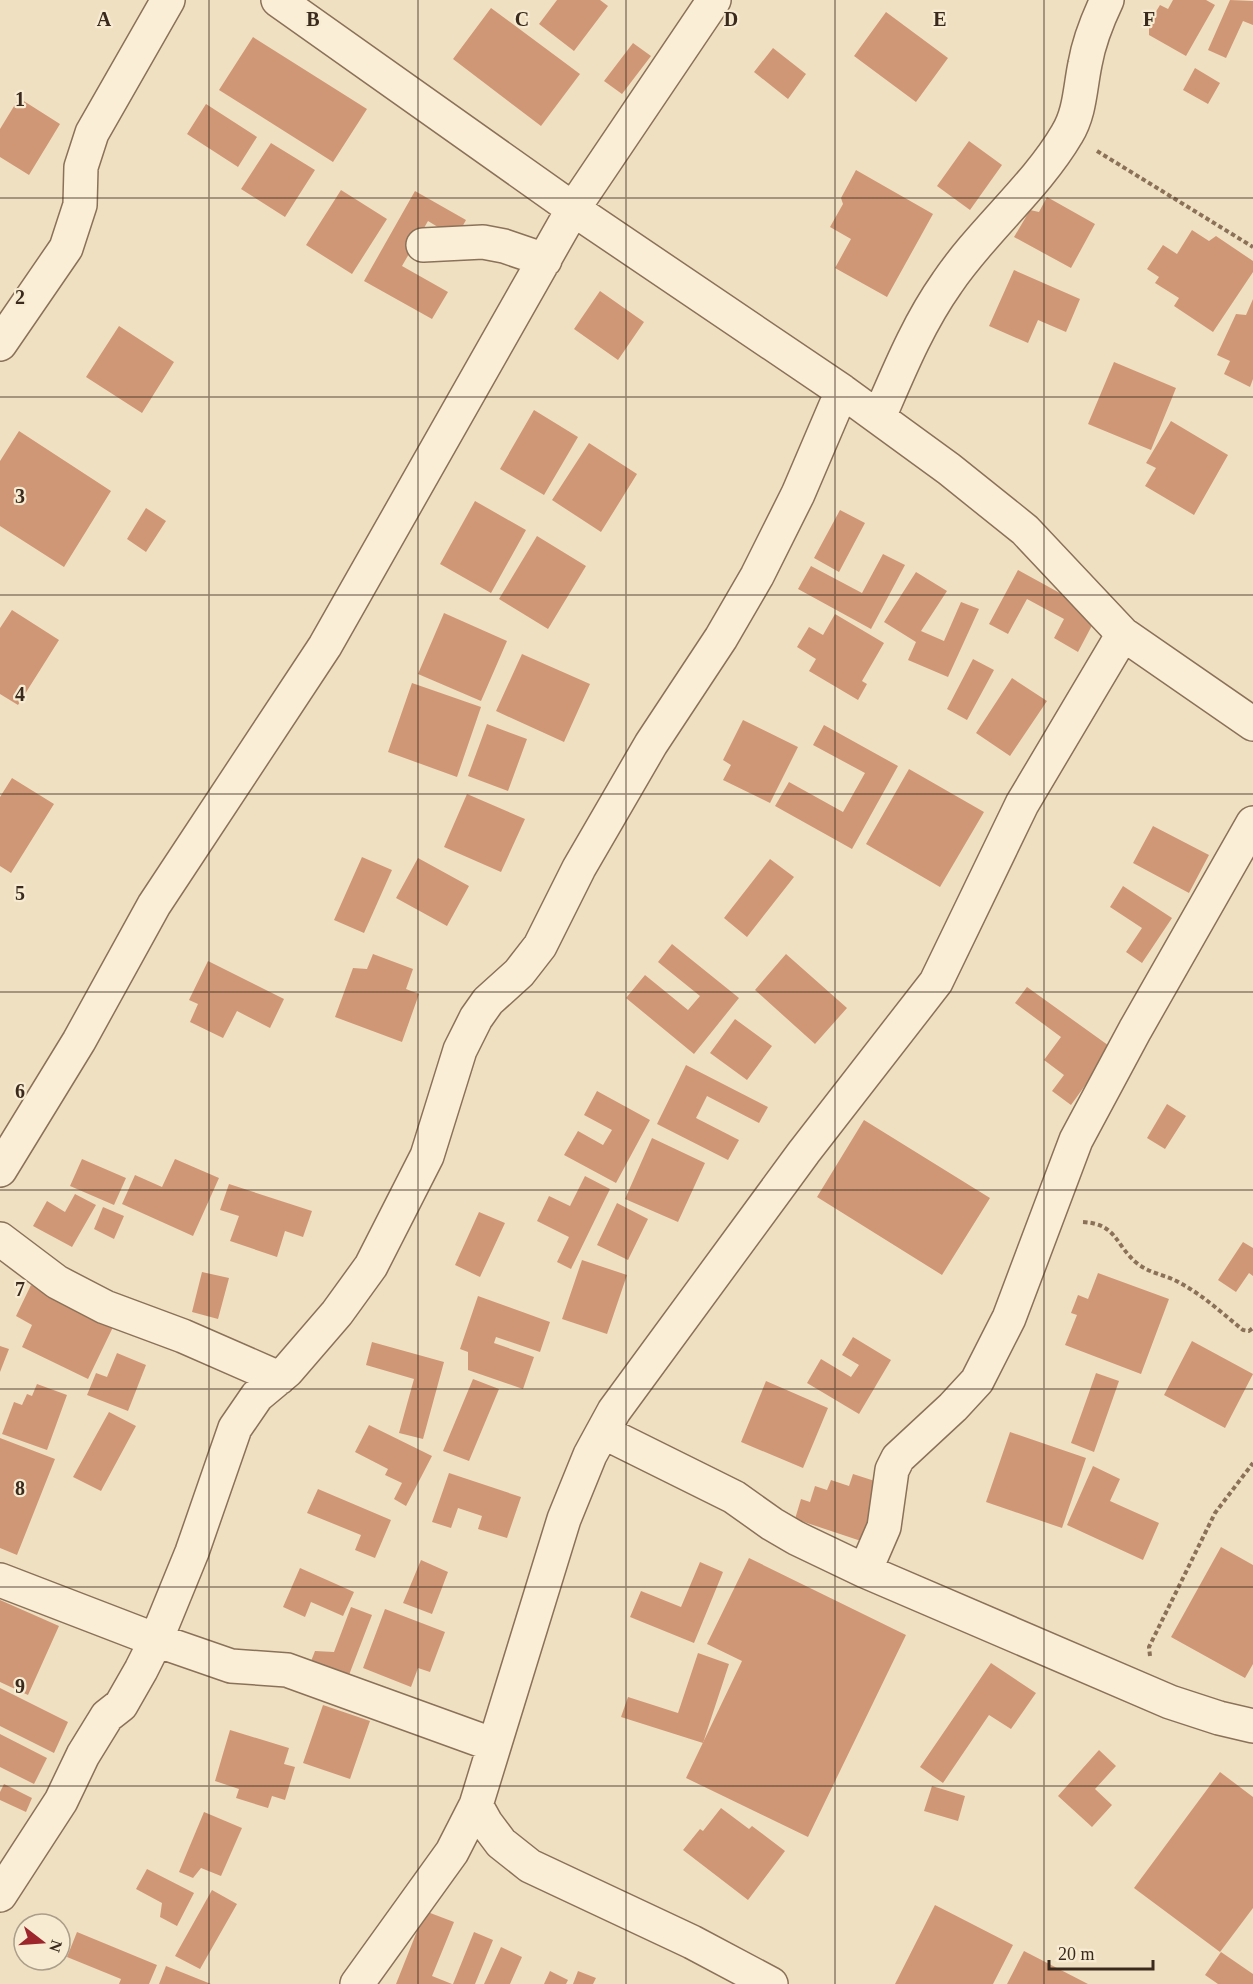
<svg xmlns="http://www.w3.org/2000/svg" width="1253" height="1984" font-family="'Times New Roman',serif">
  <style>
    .building { fill: #d09776 }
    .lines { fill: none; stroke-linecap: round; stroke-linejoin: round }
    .street-casing { stroke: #8b7158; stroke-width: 36 }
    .path { stroke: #8b7158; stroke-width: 4; stroke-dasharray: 4.5 3; stroke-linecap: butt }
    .street { stroke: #faeed6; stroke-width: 33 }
    .grid { fill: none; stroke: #3a2a1d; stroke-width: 1.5; stroke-opacity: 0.55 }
    .grid-label { font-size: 20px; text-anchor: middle; font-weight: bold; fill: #3a2a1d; stroke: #f7ebd2; stroke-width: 4.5; stroke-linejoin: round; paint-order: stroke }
  </style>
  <rect width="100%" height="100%" fill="#f0e0c2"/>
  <path class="building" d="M 557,0 L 600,0 L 608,6 L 574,51 L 539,24 Z
    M 1173,0 L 1206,0 L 1215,5 L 1186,56 L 1149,35 L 1149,23 L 1160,5 L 1168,9 Z
    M 1230,0 L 1253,1 L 1253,25 L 1243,21 L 1226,58 L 1208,50 Z
    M 491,8 L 580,74 L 541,126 L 453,59 Z
    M 886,12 L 948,58 L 916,102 L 854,56 Z
    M 253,37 L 367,109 L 333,162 L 219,90 Z
    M 633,43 L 651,56 L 622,94 L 604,81 Z
    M 773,48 L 806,74 L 788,99 L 754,72 Z
    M 1195,68 L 1220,83 L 1208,104 L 1183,90 Z
    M 19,98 L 60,124 L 29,175 L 0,157 L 0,129 Z
    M 206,104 L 257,137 L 238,167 L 187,134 Z
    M 969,141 L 1002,165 L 970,210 L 937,186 Z
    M 271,143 L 315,170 L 285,217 L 241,189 Z
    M 856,170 L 933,214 L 887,297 L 835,268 L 851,239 L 830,227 L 843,204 L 841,198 Z
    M 341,190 L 387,219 L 352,274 L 306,245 Z
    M 415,191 L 466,220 L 456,238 L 428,221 L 402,266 L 448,292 L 432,319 L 364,281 Z
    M 1047,197 L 1095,224 L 1071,268 L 1014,237 L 1030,210 L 1039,212 Z
    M 1192,230 L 1209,241 L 1216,236 L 1253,261 L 1253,272 L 1213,332 L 1174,306 L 1179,298 L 1155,283 L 1159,277 L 1147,269 L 1163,245 L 1177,254 Z
    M 1014,270 L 1080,299 L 1066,332 L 1038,320 L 1028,343 L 989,326 Z
    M 600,291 L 644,322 L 618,360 L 574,329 Z
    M 1253,299 L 1253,379 L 1250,387 L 1224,374 L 1230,361 L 1217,355 L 1236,314 L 1246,315 Z
    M 119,326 L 174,362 L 142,413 L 86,377 Z
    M 1114,362 L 1176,388 L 1151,450 L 1088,424 Z
    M 534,410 L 578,437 L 544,495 L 500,469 Z
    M 1171,421 L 1228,455 L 1194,515 L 1145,486 L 1156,468 L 1146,463 Z
    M 19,431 L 111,491 L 64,567 L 0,526 L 0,461 Z
    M 589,443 L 637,474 L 601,532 L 552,500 Z
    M 475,501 L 526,530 L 491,593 L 440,564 Z
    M 146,508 L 166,521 L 146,552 L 127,539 Z
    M 840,510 L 865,523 L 839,572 L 814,558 Z
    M 537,536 L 586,566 L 548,629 L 499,599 Z
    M 883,554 L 905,565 L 871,629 L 798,589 L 811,566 L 862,593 Z
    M 1018,570 L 1098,614 L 1078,652 L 1054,638 L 1064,619 L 1027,599 L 1008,634 L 989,624 Z
    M 916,572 L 947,591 L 921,631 L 944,641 L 961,602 L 979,609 L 948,677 L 908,660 L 916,642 L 884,622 Z
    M 12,610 L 59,640 L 18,705 L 0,694 L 0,628 Z
    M 444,613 L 507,641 L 481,701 L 418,674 Z
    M 835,614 L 884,643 L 862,681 L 867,684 L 858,700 L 809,671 L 816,659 L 797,647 L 809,627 L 823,635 Z
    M 522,654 L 590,684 L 564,742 L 496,711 Z
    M 973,659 L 994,670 L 967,720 L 947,709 Z
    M 1012,678 L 1047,701 L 1010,756 L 976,733 Z
    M 412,683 L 481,707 L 457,777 L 388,752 Z
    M 743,720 L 798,747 L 770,803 L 723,780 L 731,765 L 723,760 Z
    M 487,724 L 527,739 L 508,791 L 468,776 Z
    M 824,725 L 898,766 L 852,849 L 775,806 L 789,782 L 843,812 L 865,773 L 813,745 Z
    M 909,769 L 984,812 L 940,887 L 866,844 Z
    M 12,778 L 54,804 L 11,873 L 0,866 L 0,797 Z
    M 467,794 L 525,819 L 501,872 L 444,847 Z
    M 1153,826 L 1209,855 L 1189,893 L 1133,863 Z
    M 362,857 L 392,870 L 364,933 L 334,920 Z
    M 418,858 L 469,886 L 447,926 L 396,898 Z
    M 770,859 L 794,877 L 747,937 L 724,918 Z
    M 1123,886 L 1172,918 L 1142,963 L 1126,952 L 1142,928 L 1110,907 Z
    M 672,944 L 739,998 L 694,1054 L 626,998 L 645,975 L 688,1010 L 700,996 L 658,962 Z
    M 373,954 L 413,969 L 406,989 L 419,994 L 402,1042 L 335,1017 L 353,968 L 367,969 Z
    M 786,954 L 847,1008 L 815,1044 L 755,990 Z
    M 208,961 L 284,999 L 270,1028 L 237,1011 L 223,1038 L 190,1022 L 198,1004 L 189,1000 Z
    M 1027,987 L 1112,1048 L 1071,1105 L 1052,1091 L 1064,1075 L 1044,1060 L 1061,1037 L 1015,1003 Z
    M 735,1019 L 772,1046 L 747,1080 L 710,1053 Z
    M 686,1065 L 768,1107 L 759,1123 L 707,1096 L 696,1118 L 739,1140 L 728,1160 L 657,1124 Z
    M 597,1091 L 650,1120 L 616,1183 L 564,1155 L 578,1131 L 603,1145 L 612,1130 L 584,1115 Z
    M 1167,1104 L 1186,1116 L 1165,1149 L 1147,1138 Z
    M 864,1120 L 990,1198 L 942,1275 L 817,1197 Z
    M 652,1138 L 705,1163 L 678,1222 L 625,1199 Z
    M 82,1159 L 126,1178 L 114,1205 L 70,1186 Z
    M 175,1159 L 219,1178 L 193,1236 L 122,1204 L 135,1175 L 162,1187 Z
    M 585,1176 L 610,1189 L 571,1269 L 557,1262 L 569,1237 L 537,1221 L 549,1196 L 570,1206 Z
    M 229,1184 L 312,1211 L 303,1237 L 285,1231 L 277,1257 L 230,1241 L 239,1216 L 220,1210 Z
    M 75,1194 L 96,1205 L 72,1247 L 33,1226 L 47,1201 L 65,1212 Z
    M 617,1203 L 648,1219 L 628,1260 L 597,1245 Z
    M 103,1207 L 124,1216 L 114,1239 L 94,1229 Z
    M 479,1212 L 505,1223 L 480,1277 L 455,1265 Z
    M 1243,1242 L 1253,1248 L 1253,1276 L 1249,1273 L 1236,1292 L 1218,1280 Z
    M 582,1260 L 627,1275 L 607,1334 L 562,1319 Z
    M 202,1272 L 229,1278 L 218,1319 L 192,1312 Z
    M 1098,1273 L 1169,1299 L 1141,1374 L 1065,1345 L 1077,1315 L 1071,1313 L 1078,1295 L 1088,1299 Z
    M 31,1285 L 114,1325 L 88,1379 L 22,1347 L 32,1325 L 16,1316 Z
    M 478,1296 L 550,1322 L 540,1352 L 496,1337 L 494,1343 L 534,1357 L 523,1389 L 468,1370 L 468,1352 L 460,1349 Z
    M 853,1337 L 891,1360 L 859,1414 L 807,1383 L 821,1359 L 851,1377 L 859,1365 L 842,1355 Z
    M 1192,1341 L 1253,1374 L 1225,1428 L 1164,1395 Z
    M 372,1342 L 444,1362 L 423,1439 L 399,1433 L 414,1379 L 366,1365 Z
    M 0,1346 L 9,1349 L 0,1372 Z
    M 117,1353 L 146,1365 L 128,1411 L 87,1395 L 96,1373 L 107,1377 Z
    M 1096,1373 L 1119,1381 L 1094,1452 L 1071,1443 Z
    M 473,1379 L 499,1389 L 469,1461 L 443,1451 Z
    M 766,1381 L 828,1408 L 803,1468 L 741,1442 Z
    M 37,1384 L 67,1395 L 47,1450 L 2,1434 L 14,1402 L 22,1405 L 27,1394 L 32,1396 Z
    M 109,1412 L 136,1426 L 101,1491 L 73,1477 Z
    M 369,1425 L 432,1456 L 406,1506 L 394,1499 L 402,1483 L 385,1475 L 388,1469 L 355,1452 Z
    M 1010,1432 L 1086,1458 L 1062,1528 L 986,1502 Z
    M 0,1438 L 55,1459 L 17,1555 L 0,1548 Z
    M 1093,1466 L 1120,1479 L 1110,1501 L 1159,1523 L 1143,1560 L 1067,1525 Z
    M 449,1473 L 521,1497 L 507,1538 L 478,1529 L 482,1516 L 458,1508 L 451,1528 L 432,1522 Z
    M 853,1474 L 881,1483 L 861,1541 L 795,1519 L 801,1499 L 810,1502 L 815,1486 L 827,1490 L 831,1480 L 849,1486 Z
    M 318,1489 L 391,1520 L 375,1558 L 355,1550 L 361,1535 L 307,1513 Z
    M 1221,1547 L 1253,1565 L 1253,1664 L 1245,1678 L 1171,1637 Z
    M 749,1558 L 906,1635 L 808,1837 L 686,1778 L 742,1661 L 707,1644 Z
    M 421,1560 L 448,1572 L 432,1614 L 403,1603 Z
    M 700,1562 L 723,1572 L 694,1643 L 630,1617 L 641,1591 L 681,1607 Z
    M 300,1568 L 354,1592 L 343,1616 L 311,1602 L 305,1617 L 283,1607 Z
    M 0,1600 L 59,1626 L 28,1695 L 0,1682 Z
    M 351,1607 L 372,1615 L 344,1688 L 306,1674 L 315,1651 L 334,1652 Z
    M 385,1609 L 445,1632 L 430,1672 L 418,1668 L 411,1687 L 363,1668 Z
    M 698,1653 L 729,1664 L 703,1743 L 621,1717 L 628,1697 L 678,1713 Z
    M 991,1663 L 1036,1693 L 1011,1729 L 989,1715 L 943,1783 L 920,1767 Z
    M 0,1688 L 68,1722 L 54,1753 L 0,1726 Z
    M 323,1705 L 370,1721 L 350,1779 L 303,1763 Z
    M 230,1730 L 289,1748 L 284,1764 L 295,1767 L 285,1800 L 272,1796 L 268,1808 L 236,1798 L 239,1789 L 215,1781 Z
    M 0,1734 L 47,1758 L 34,1784 L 0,1767 Z
    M 1099,1750 L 1116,1766 L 1095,1789 L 1112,1805 L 1092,1827 L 1058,1796 Z
    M 1220,1772 L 1253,1797 L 1253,1908 L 1220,1952 L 1134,1888 Z
    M 4,1784 L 32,1798 L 26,1812 L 0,1800 L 0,1792 Z
    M 932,1786 L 965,1796 L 958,1821 L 924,1811 Z
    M 721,1808 L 749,1829 L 752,1826 L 785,1851 L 748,1900 L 683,1850 L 700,1829 L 703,1831 Z
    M 204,1812 L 242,1828 L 221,1876 L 201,1868 L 193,1878 L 179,1872 Z
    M 147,1869 L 194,1893 L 177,1926 L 160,1917 L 162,1903 L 136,1889 Z
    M 212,1890 L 237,1904 L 200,1969 L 175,1956 Z
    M 935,1905 L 1013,1945 L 993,1984 L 895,1984 Z
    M 425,1911 L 454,1922 L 432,1976 L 452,1984 L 396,1984 Z
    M 77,1932 L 157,1965 L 149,1984 L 119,1984 L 121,1979 L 67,1957 Z
    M 474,1932 L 493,1940 L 475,1984 L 453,1984 Z
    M 501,1947 L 522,1957 L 510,1984 L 484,1984 Z
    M 1024,1951 L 1088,1984 L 1007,1984 Z
    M 1221,1952 L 1253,1974 L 1253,1984 L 1218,1984 L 1205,1975 Z
    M 166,1966 L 211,1984 L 159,1984 Z
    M 550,1971 L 568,1980 L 566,1984 L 544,1984 Z
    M 578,1971 L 596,1978 L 593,1984 L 573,1984 Z"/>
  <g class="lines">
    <g class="street-casing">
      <path id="street" d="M 278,0 L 573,209 L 842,391 L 949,469 L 1025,530 L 1123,634 L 1253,724
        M 423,245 L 483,242 L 504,246 L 545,260
        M 0,344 L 66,248 L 80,205 L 81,167 L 92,133 L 168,0
        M 879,417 C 899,371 918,324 947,283 C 981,232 1036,187 1067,134 C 1080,113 1080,88 1085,64 C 1089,41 1097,21 1107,0
        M 0,1170 L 79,1041 L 154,905 L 325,646 L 573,209 L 714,0
        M 0,1239 L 57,1282 L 105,1307 L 183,1336 L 279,1378
        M 603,1432 L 734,1497 L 772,1524 L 796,1538 L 865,1571 L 1170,1702 L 1219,1718 L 1253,1726
        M 865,1571 L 884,1527 L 892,1470 L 898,1458 L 953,1407 L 977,1381 L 1009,1318 L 1076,1140 L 1135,1030 L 1253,823
        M 0,1580 L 156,1640 L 231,1666 L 287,1670 L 494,1745
        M 476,1805 L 486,1823 L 501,1843 L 530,1866 L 692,1942 L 771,1984
        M 0,1895 L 61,1801 L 83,1755 L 107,1716 L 121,1705 L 141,1670 L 156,1640 L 192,1552 L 235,1428 L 257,1396 L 287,1371 L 337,1313 L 371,1266 L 427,1156 L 460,1050 L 476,1018 L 488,1001 L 519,973 L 540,946 L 579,868 L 651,744 L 721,638 L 757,576 L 798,494 L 842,391
        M 357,1984 L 452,1852 L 476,1805 L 564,1519 L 590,1455 L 614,1411 L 804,1152 L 936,982 L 1022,804 L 1123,634"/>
    </g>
    <path class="path" d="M 1097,151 L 1253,247
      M 1083,1222 C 1118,1224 1115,1246 1138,1264 C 1151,1274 1167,1275 1180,1283 C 1203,1295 1223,1314 1243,1330 L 1249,1331 L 1253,1328
      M 1150,1656 L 1149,1647 L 1215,1513 L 1253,1463"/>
    <use href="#street" class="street"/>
  </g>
  <path class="grid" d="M 209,0 L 209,1984M 418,0 L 418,1984M 626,0 L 626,1984M 835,0 L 835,1984M 1044,0 L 1044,1984M 0,198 L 1253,198M 0,397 L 1253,397M 0,595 L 1253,595M 0,794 L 1253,794M 0,992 L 1253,992M 0,1190 L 1253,1190M 0,1389 L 1253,1389M 0,1587 L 1253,1587M 0,1786 L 1253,1786"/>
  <g class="grid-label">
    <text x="104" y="26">A</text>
    <text x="313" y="26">B</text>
    <text x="522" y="26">C</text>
    <text x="731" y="26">D</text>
    <text x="940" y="26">E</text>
    <text x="1149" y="26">F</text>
    <text x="20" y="106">1</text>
    <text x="20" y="304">2</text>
    <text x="20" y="503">3</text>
    <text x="20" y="701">4</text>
    <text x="20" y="900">5</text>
    <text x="20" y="1098">6</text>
    <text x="20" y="1296">7</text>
    <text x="20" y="1495">8</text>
    <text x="20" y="1693">9</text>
  </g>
  <g transform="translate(42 1942) rotate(107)"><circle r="28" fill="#f7ebd2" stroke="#ab9e8a" stroke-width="1.5"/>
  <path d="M0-4.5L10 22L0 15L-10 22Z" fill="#9d252c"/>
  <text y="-9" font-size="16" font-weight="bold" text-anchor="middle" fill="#3a2a1d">N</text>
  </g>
  <path d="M1049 1960v9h104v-9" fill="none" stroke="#3a2a1d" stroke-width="3"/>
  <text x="1058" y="1960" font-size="18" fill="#3a2a1d" stroke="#f7ebd2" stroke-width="4.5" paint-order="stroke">20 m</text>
</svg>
